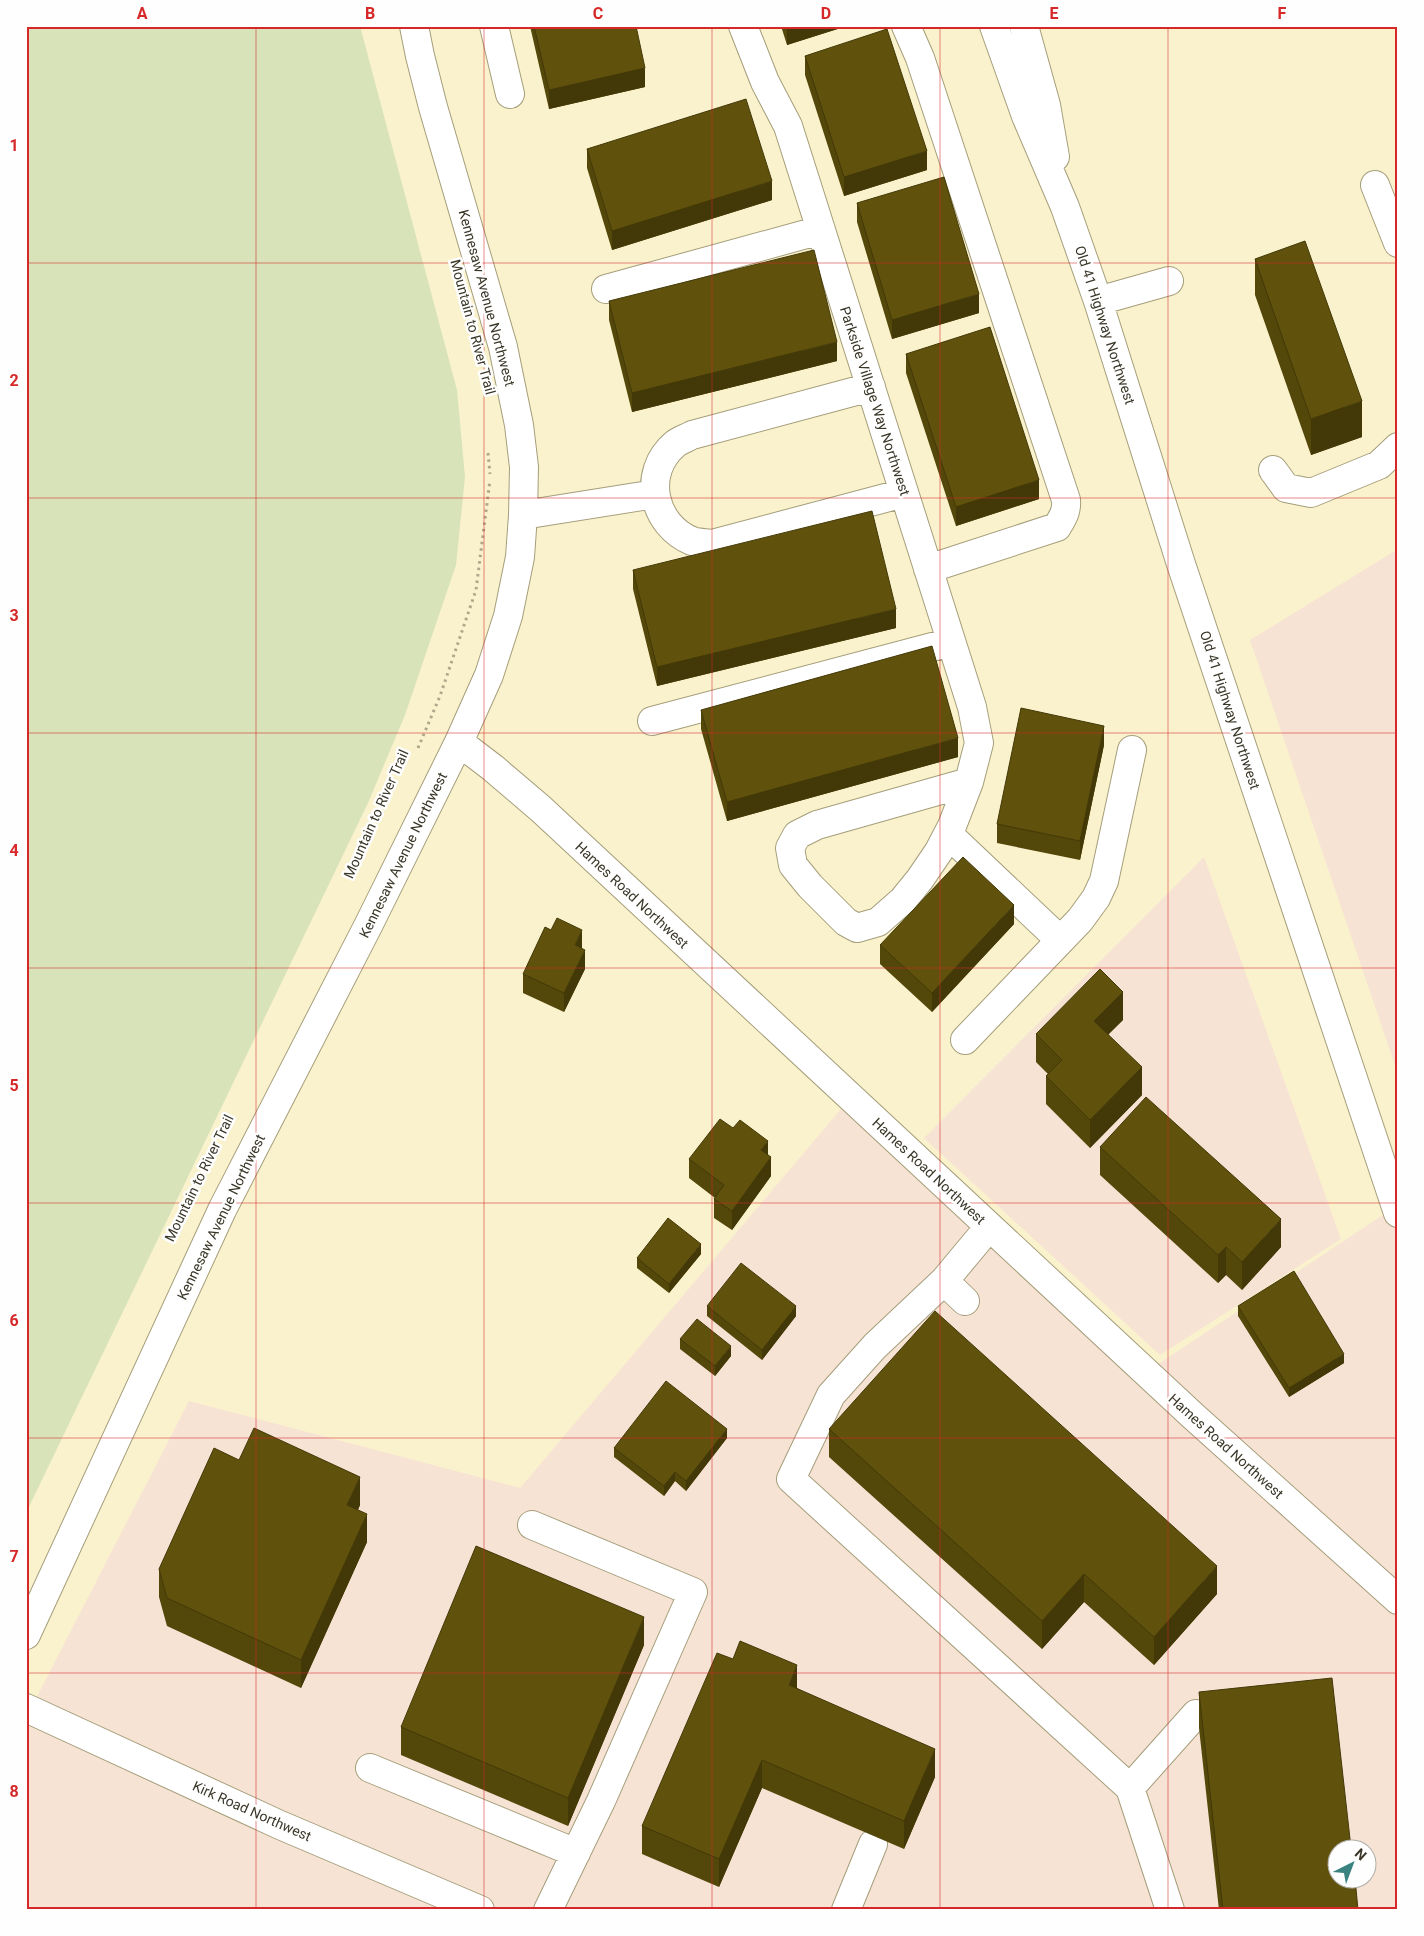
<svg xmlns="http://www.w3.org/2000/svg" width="1424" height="1936" font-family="Roboto,sans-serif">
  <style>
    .industrial { fill: #f7e3d4; fill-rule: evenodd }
    .green { fill: #d8e3b9 }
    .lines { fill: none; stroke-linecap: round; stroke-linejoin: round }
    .minor-casing { stroke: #a59e7b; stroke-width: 30 }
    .path { stroke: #aea88b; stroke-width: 3; stroke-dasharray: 2.5 4; stroke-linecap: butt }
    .minor { stroke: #fff; stroke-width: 28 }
    .wall { fill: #53470a }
    .shaded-wall { fill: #433908 }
    .building { fill: #60520c; stroke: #433908 }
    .grid { fill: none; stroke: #d62828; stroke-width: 1; stroke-opacity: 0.55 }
    .labels { text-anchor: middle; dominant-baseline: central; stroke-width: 5; stroke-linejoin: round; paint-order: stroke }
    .street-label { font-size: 14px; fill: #3a3728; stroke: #fefefe }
    .neatline { fill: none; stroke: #d62828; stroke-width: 2 }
    .grid-label { font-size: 16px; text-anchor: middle; font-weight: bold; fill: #d62828 }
  </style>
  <rect width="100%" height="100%" fill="#faf2cc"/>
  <path class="industrial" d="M 1398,549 L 1398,1074 L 1250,640 Z
    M 1204,857 L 1341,1239 L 1160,1355 L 924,1138 Z
    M 841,1109 L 1134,1380 L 1398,1205 L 1398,1910 L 26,1910 L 26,1718 L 189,1401 L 520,1488 ZM 1336,1848 L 1366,1848 L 1366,1878 L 1336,1878 Z"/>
  <path class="green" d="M 26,26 L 360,26 L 457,390 L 465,477 L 456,565 L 405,715 L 368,803 L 26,1513 Z"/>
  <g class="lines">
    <g class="minor-casing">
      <path id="minor" d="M 494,26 L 510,94
        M 743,26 L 765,82 L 788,126 L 972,707 L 979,743 L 969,782 L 952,826 L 939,851 L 920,879 L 903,900 L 878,922 L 857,928 L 846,922 L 810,886 L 793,865 L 790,848 L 797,835 L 817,825 L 969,782
        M 906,26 L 920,58 L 1066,500 C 1067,511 1063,517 1057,527 L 928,569
        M 994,26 L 1026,116 L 1065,207 L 1098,301 L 1181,564 L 1398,1213
        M 1024,26 L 1046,105 L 1055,157
        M 1375,185 L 1398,243
        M 606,289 L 821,230
        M 1098,301 L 1169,281
        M 871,387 L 692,435 C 687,438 680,440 675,444 C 641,473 653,525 692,541 C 698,543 706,543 712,544 L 904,493
        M 1273,470 L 1286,488 L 1311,493 L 1379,465 L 1398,447
        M 523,515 L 655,494
        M 652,721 L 951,642
        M 459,742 L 493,768 L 541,809 L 1192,1415 L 1398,1600
        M 948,834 L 1060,940
        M 965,1040 L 1080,920 L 1096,898 L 1104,881 L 1132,750
        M 989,1227 L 944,1281 L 875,1346 L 831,1395 L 791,1479 L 1130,1788
        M 944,1281 L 965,1301
        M 532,1525 L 693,1592 L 601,1801 L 548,1910
        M 26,1635 L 222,1210 L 369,924 L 459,742 L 489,675 L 508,616 L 520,557 L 523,515 L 524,467 L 519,425 L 503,347 L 433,107 L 420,56 L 414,26
        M 26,1708 L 280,1825 L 480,1910
        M 370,1768 L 576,1853
        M 846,1910 L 873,1844
        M 1170,1910 L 1130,1788 L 1196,1714"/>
    </g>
    <path class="path" d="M 488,453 L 490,474
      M 418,748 L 440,696 L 476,590 L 490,480"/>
    <use href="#minor" class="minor"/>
  </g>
  <path class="wall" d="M 530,26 L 636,26 L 645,87 L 549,109 Z
    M 781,26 L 847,26 L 787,45 Z
    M 805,56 L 927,170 L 844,196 L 805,75 Z
    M 587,149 L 772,200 L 612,250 L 587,168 Z
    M 857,203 L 979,313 L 892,339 L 857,222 Z
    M 1255,259 L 1362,437 L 1311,455 L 1255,295 Z
    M 609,301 L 837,361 L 632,412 L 609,320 Z
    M 906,354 L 1039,499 L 956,526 L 906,373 Z
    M 633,570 L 896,628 L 657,686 L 633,589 Z
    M 701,710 L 958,757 L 727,821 L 701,729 Z
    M 1104,745 L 1080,860 L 997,843 L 997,824 Z
    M 1014,924 L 932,1012 L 880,964 L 880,945 Z
    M 582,948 L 585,969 L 564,1012 L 523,993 L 523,974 Z
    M 1123,1020 L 1108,1034 L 1142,1095 L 1090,1148 L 1046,1104 L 1046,1076 L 1048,1074 L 1036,1062 L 1036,1034 Z
    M 1100,1147 L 1281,1247 L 1242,1290 L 1226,1275 L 1218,1283 L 1100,1175 Z
    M 768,1155 L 771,1176 L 732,1230 L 714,1218 L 714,1199 L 715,1198 L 689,1178 L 689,1159 Z
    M 701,1254 L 669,1293 L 637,1268 L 637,1258 Z
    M 707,1306 L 796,1316 L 762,1360 L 707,1316 Z
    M 1238,1306 L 1344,1363 L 1289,1397 L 1238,1316 Z
    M 680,1339 L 731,1356 L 715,1376 L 680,1349 Z
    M 829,1429 L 1217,1594 L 1154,1665 L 1084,1602 L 1042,1649 L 829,1457 Z
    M 727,1438 L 686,1491 L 675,1481 L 664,1496 L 614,1457 L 614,1448 Z
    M 239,1460 L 360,1505 L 358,1510 L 367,1542 L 301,1688 L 167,1626 L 159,1597 L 159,1569 Z
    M 644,1645 L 568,1826 L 401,1755 L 401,1727 Z
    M 797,1688 L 935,1777 L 904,1849 L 762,1788 L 719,1887 L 642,1854 L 642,1826 Z
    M 1199,1692 L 1358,1910 L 1219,1910 L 1199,1728 Z"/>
  <path class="shaded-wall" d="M 787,26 L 847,26 L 787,45 Z
    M 645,68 L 645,87 L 549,109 L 549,90 Z
    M 927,151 L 927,170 L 844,196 L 844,177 Z
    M 772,181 L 772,200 L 612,250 L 612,231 Z
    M 979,294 L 979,313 L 892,339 L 892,320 Z
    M 837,342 L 837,361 L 632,412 L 632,393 Z
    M 1362,401 L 1362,437 L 1311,455 L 1311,419 Z
    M 1039,480 L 1039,499 L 956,526 L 956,507 Z
    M 896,609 L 896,628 L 657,686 L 657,667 Z
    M 1104,726 L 1104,745 L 1080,860 L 1080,841 Z
    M 958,738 L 958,757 L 727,821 L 727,802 Z
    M 1014,905 L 1014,924 L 932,1012 L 932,993 Z
    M 582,930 L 582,949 L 575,945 Z
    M 585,950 L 585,969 L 564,1012 L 564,993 Z
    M 1123,992 L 1123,1020 L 1094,1049 L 1094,1021 Z
    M 1142,1067 L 1142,1095 L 1090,1148 L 1090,1120 Z
    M 768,1141 L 768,1160 L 761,1150 Z
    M 771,1157 L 771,1176 L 732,1230 L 732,1211 Z
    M 1281,1219 L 1281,1247 L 1242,1290 L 1242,1262 Z
    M 701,1244 L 701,1254 L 669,1293 L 669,1284 Z
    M 1226,1247 L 1226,1275 L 1218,1283 L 1218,1255 Z
    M 796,1306 L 796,1316 L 762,1360 L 762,1350 Z
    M 731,1346 L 731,1356 L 715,1376 L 715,1366 Z
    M 1344,1354 L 1344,1363 L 1289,1397 L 1289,1388 Z
    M 727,1429 L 727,1438 L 686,1491 L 686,1481 Z
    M 675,1472 L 675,1481 L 664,1496 L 664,1486 Z
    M 360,1477 L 360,1505 L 347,1533 L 347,1505 Z
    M 367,1514 L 367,1542 L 301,1688 L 301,1660 Z
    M 1217,1566 L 1217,1594 L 1154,1665 L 1154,1637 Z
    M 1084,1574 L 1084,1602 L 1042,1649 L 1042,1621 Z
    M 644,1617 L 644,1645 L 568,1826 L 568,1798 Z
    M 797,1665 L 797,1693 L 789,1685 Z
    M 935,1749 L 935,1777 L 904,1849 L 904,1821 Z
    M 762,1760 L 762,1788 L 719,1887 L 719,1859 Z"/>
  <path class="building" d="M 534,26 L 636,26 L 645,68 L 549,90 Z
    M 887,29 L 927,151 L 844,177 L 805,56 Z
    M 746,99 L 772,181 L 612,231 L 587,149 Z
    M 944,177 L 979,294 L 892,320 L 857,203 Z
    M 1305,241 L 1362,401 L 1311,419 L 1255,259 Z
    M 814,250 L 837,342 L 632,393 L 609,301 Z
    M 990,327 L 1039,480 L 956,507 L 906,354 Z
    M 872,511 L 896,609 L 657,667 L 633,570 Z
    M 932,646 L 958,738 L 727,802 L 701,710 Z
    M 1021,708 L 1104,726 L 1080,841 L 997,824 Z
    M 963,857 L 1014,905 L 932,993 L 880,945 Z
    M 557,918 L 582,930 L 575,945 L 585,950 L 564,993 L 523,974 L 545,927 L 551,930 Z
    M 1100,969 L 1123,992 L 1094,1021 L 1142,1067 L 1090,1120 L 1046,1076 L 1062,1060 L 1036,1034 Z
    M 1146,1097 L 1281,1219 L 1242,1262 L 1226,1247 L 1218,1255 L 1100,1147 Z
    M 720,1119 L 733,1128 L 740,1120 L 768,1141 L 761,1150 L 771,1157 L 732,1211 L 714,1199 L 724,1185 L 689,1159 Z
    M 668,1218 L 701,1244 L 669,1284 L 637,1258 Z
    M 741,1263 L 796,1306 L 762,1350 L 707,1306 Z
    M 1294,1271 L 1344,1354 L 1289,1388 L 1238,1306 Z
    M 935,1311 L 1217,1566 L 1154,1637 L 1084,1574 L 1042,1621 L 829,1429 Z
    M 697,1319 L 731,1346 L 715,1366 L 680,1339 Z
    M 666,1381 L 727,1429 L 686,1481 L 675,1472 L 664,1486 L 614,1448 Z
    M 254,1428 L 360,1477 L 347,1505 L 367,1514 L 301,1660 L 167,1598 L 159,1569 L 214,1448 L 239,1460 Z
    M 476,1546 L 644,1617 L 568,1798 L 401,1727 Z
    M 740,1641 L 797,1665 L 789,1685 L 935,1749 L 904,1821 L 762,1760 L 719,1859 L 642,1826 L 717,1653 L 733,1659 Z
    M 1332,1678 L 1351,1848 L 1336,1848 L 1336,1878 L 1355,1878 L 1358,1910 L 1223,1910 L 1199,1692 Z"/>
  <path class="grid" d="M 256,26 L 256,1910M 484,26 L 484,1910M 712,26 L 712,1910M 940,26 L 940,1910M 1168,26 L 1168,1910M 26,263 L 1398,263M 26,498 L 1398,498M 26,733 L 1398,733M 26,968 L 1398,968M 26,1203 L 1398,1203M 26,1438 L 1398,1438M 26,1673 L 1398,1673"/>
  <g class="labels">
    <g class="street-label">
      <text transform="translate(487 298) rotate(75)">Kennesaw Avenue Northwest</text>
      <text transform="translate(1105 325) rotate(72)">Old 41 Highway Northwest</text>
      <text transform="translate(473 327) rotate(75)">Mountain to River Trail</text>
      <text transform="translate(875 401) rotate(72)">Parkside Village Way Northwest</text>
      <text transform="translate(1230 710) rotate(72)">Old 41 Highway Northwest</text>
      <text transform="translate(376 814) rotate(-66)">Mountain to River Trail</text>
      <text transform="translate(403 855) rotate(-64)">Kennesaw Avenue Northwest</text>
      <text transform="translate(632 895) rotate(43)">Hames Road Northwest</text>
      <text transform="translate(929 1171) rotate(43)">Hames Road Northwest</text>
      <text transform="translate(199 1178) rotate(-64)">Mountain to River Trail</text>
      <text transform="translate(221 1217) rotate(-64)">Kennesaw Avenue Northwest</text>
      <text transform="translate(1226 1446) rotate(42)">Hames Road Northwest</text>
      <text transform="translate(252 1811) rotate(24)">Kirk Road Northwest</text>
    </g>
  </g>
  <rect width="1424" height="1936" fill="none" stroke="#fefefe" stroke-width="55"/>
  <g transform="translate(1352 1864) rotate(42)"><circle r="24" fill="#fefefe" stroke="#b0aea8"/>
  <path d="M0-4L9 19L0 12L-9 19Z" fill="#3b8380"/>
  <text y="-8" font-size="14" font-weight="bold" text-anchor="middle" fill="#3a3728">N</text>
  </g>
  <rect x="28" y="28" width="1368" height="1880" class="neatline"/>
  <g class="grid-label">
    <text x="142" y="19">A</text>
    <text x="370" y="19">B</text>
    <text x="598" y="19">C</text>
    <text x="826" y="19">D</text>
    <text x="1054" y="19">E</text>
    <text x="1282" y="19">F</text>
    <text x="14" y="151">1</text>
    <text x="14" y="386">2</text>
    <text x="14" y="621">3</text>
    <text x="14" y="856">4</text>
    <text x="14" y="1091">5</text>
    <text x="14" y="1326">6</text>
    <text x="14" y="1562">7</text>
    <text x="14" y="1797">8</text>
  </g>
</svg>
